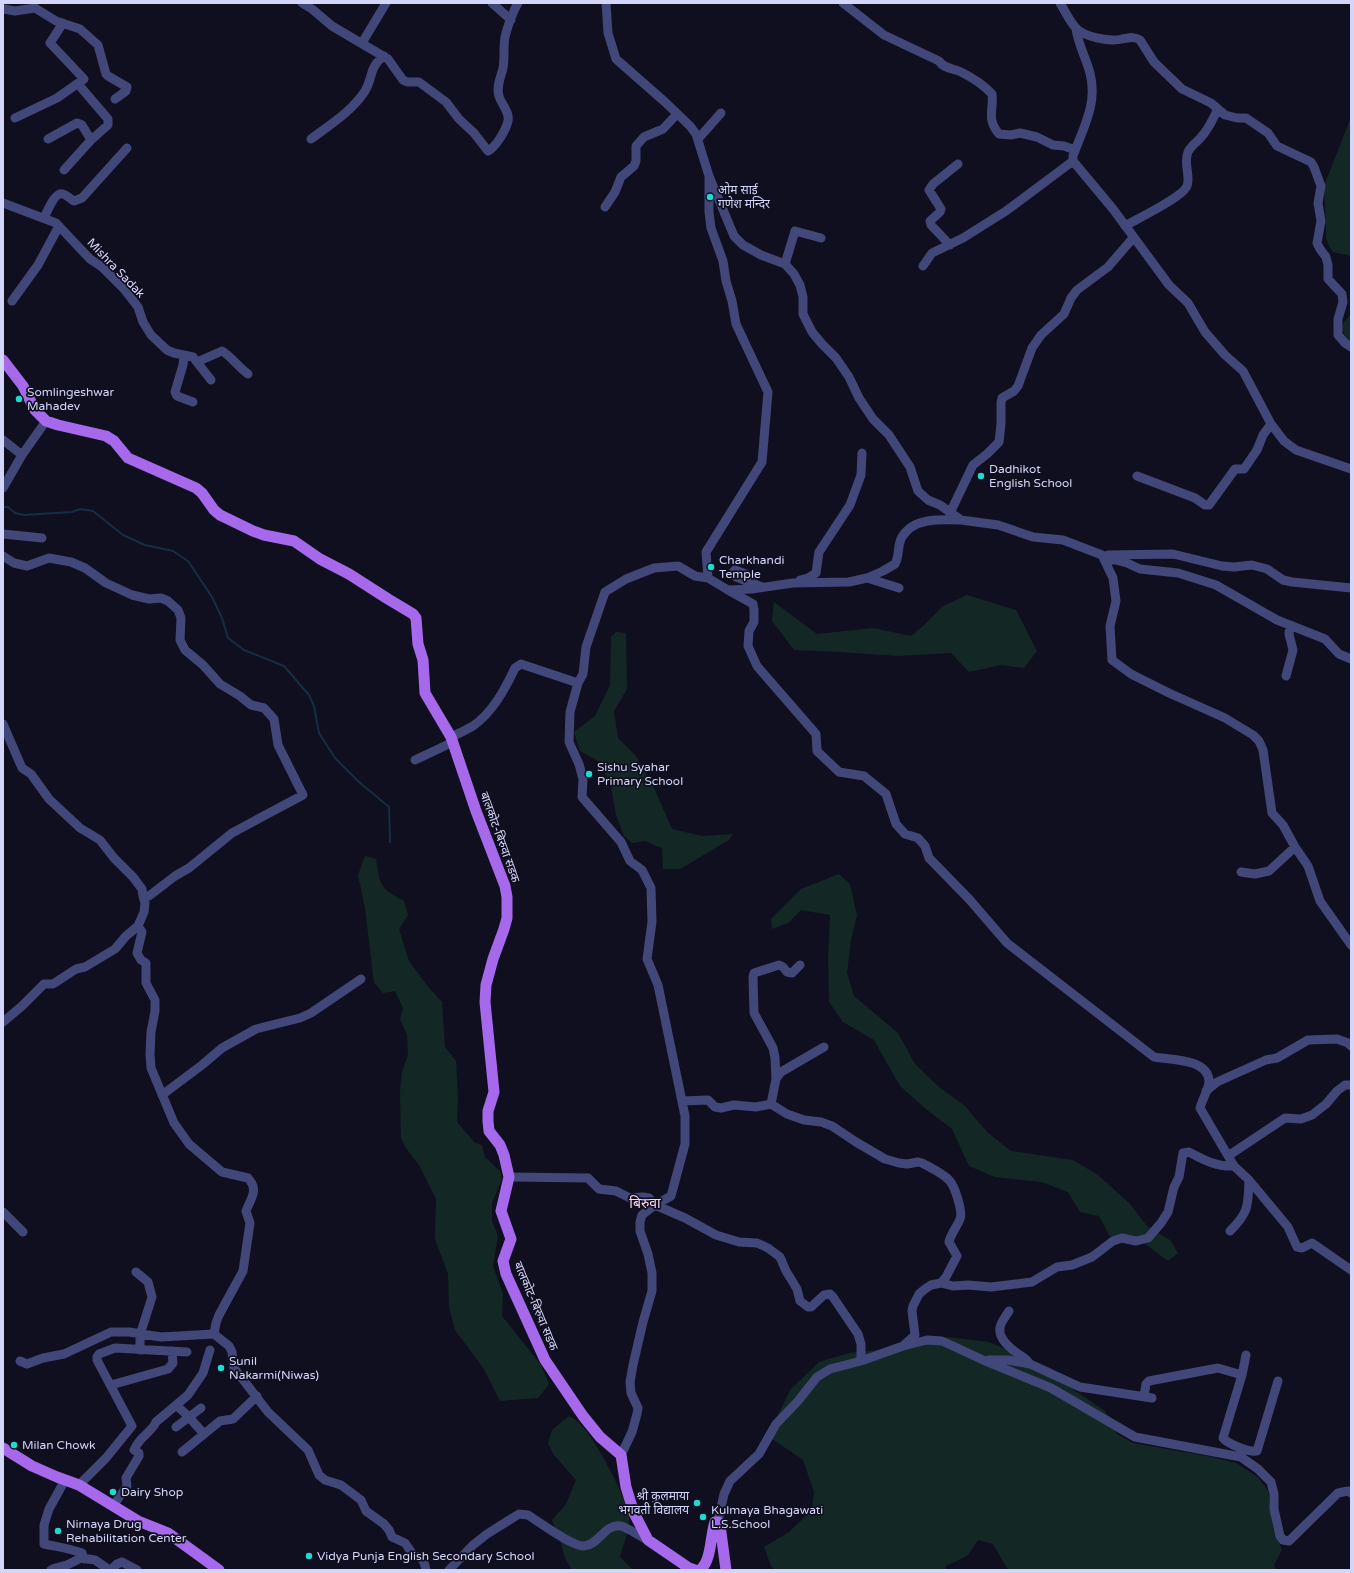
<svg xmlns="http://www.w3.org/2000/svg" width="1354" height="1573" font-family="'Varela Round','Noto Sans Devanagari',sans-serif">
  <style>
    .green { fill: #132824 }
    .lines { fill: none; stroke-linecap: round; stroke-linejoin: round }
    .stream { stroke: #152e43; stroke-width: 2 }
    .minor { stroke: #414778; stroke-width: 9 }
    .major { stroke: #a669eb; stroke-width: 11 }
    .poi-dot { fill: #1edad0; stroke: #100f1f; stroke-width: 1.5 }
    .labels { text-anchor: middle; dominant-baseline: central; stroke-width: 3.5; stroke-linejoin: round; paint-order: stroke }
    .poi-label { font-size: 12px; fill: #d3d5f9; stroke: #100f1f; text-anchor: start }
    .street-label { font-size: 12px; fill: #d3d5f9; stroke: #100f1f }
    .quarter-label { font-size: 14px; fill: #f9d5f2; stroke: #100f1f }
  </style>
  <rect width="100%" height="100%" fill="#100f1f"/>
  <path class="green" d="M 1351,117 L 1351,256 L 1333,252 L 1330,248 L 1326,238 L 1326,228 L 1324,186 Z
    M 1351,314 L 1351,343 C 1346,338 1340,329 1344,322 C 1346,319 1349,317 1351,314 Z
    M 967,595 L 1016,610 L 1037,651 L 1024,668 L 1001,665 L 969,672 L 951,653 L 898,656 L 840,652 L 794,650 L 772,621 L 774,602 L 817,634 L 873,628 L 911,636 L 922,627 L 943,606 Z
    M 616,632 L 626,633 L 627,689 L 614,711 L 618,738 L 636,756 L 655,790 L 672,829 L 702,836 L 733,834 L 729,840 L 680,869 L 663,869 L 662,848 L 645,841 L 632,843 L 624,836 L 616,815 L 611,787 L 600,762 L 580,751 L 574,732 L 595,716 L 610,685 L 611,637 Z
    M 365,856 L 376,859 C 380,886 380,888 404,901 L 408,915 L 399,929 L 409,961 L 426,984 L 442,1002 L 445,1047 L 456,1061 L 458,1096 L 457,1122 L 475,1143 L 482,1145 L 485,1157 L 500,1171 L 502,1179 L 492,1203 L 492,1221 L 498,1236 L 493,1266 L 503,1294 L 502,1316 L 541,1365 L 549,1384 L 538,1398 L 500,1401 L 484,1369 L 455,1330 L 449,1307 L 448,1274 L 435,1239 L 436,1199 L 419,1165 L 406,1148 L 401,1138 L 400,1090 L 402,1072 L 408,1055 L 407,1035 L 400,1019 L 403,1008 L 395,991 L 383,993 L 374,983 L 365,908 L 358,875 Z
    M 839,874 L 850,884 L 857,915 L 851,940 L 847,973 L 854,996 L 898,1033 L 915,1064 L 939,1087 L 965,1106 L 987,1132 L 1011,1151 L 1073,1160 L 1098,1175 L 1130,1204 L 1147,1226 L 1170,1240 L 1178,1253 L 1168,1261 L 1133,1235 L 1122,1244 L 1109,1235 L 1099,1216 L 1080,1212 L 1068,1192 L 1042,1182 L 995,1177 L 969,1166 L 952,1129 L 926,1109 L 900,1086 L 874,1040 L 843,1022 L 829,1002 L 828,957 L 830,915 L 801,910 L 788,923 L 772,929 L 771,919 L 801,889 Z
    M 948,1337 L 989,1342 L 1051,1368 L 1074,1390 L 1105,1411 L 1117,1434 L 1133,1443 L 1212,1457 L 1236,1463 L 1258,1477 L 1268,1491 L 1273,1527 L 1282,1550 L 1274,1565 L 1276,1570 L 1008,1570 L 993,1544 L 978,1540 L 967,1556 L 946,1566 L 945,1570 L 775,1570 L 771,1566 L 764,1547 L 789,1532 L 812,1510 L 814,1492 L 803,1460 L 768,1436 L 790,1390 L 819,1362 L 849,1353 L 910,1347 Z
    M 569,1416 C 573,1418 576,1420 579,1423 C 594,1436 625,1495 629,1515 C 631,1528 623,1544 620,1557 L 633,1570 L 572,1570 L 565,1558 L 561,1543 L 552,1520 L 566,1504 L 576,1480 L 554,1455 L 548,1443 L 552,1430 Z"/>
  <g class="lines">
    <path class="stream" d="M 3,507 L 8,507 L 15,513 L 24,515 L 72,512 L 80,509 L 93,511 L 123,535 L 145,545 L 173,551 L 188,561 L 212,597 L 222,618 L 228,638 L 244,650 L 284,666 L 309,695 L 314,706 L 319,733 L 335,758 L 359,782 L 389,807 L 390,842"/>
    <path class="minor" d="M 302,3 L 312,9 L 332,26 L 388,59 L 403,80 L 407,82 L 419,82 L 446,102 L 459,119 L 474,133 L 488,151 C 496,147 506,130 508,121 C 510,112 501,104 499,96 C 496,86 501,77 503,68 C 505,58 503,48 505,37 C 507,28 513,11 518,3
      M 492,3 L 511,20
      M 606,3 L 608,33 L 616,59 L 665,102 L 690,126 L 696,134 L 709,176 L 709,212 L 711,228 L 723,261 L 726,281 L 732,301 L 736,324 L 768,392 L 762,462 L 706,552 L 708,578
      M 843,3 L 884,35 L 939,61 C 944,69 953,68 961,72 C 973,78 983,84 992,94 C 994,111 986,118 999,134 L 1011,135 L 1020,133 L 1037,137 L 1053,145 L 1064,146 L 1075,150
      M 1060,3 C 1065,11 1069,20 1075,27 C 1083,37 1110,42 1122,39 C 1129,38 1134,36 1140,40 L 1154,62 L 1182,89 L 1211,103 L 1225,115 L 1237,118 L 1246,118 L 1268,133 L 1277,146 L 1311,162 L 1314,167 L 1321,186 L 1318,203 L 1321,221 L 1317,243 L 1320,249 L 1326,257 L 1328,265 L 1328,279 L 1342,294 L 1343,302 L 1338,319 L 1338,335 L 1345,343 L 1351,347
      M 4,9 L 15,11 L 35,8 L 56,21 L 80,29 L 98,45 L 106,74 L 108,76 L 127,87 L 126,91 L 115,99
      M 1076,29 C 1078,44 1086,58 1090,73 C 1098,104 1083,128 1073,156 L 1073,161 L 1113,209 L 1169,285 L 1188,303 L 1205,332 L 1225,355 L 1243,371 L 1271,424 L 1284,441 L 1296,450 L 1351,469
      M 362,43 L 386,3
      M 15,118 L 57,98 L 84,79 L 50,43 L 63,23
      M 48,139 L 77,123 L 82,125 L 91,140
      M 311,139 C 331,124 352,111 365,91 C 374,76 368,68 384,56
      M 698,139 L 721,113
      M 64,170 L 91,140 L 108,125 L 108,119 L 78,84
      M 709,176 L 734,236 L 743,245 L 761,255 L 785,264 L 794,274 L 800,285 L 803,297 L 803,314 L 812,332 L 822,344 L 836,358 L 849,377 L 859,398 L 873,419 L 889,435 L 910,467 L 918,491 L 928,500 L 940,505 L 961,520 L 998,525 L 1033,537 L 1063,540 L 1102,555 L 1113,578 L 1116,601 L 1110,626 L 1112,660 L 1131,674 L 1169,693 L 1225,718 L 1253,735 L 1259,741 L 1263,750 L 1272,813 L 1283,825 L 1295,847 L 1308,866 L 1320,901 L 1351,945
      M 3,203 L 56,223 L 90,259 L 102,267 L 124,289 L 138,307 L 143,322 L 151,335 L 167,350 L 174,353 L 193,357 L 211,380
      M 605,207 L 615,192 L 621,177 L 634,166 L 636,161 L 636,146 L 644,137 L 663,129 L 677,114
      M 44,218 C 47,212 55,191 63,194 C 67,195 70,199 74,201 L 82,198 L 127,148
      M 1125,226 C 1137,219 1183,197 1187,186 C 1191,177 1183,163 1188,152 C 1191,145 1198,142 1202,136 C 1209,129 1213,118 1218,109
      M 950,245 L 931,225 L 930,221 L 940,212 L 941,209 L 929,190 L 933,184 L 958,164
      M 785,264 L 795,231 L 821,238
      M 923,266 L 932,253 L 963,238 L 1006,211 L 1073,161
      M 12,301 L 38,265 L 59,226
      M 184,356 L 183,365 L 175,392 L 177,396 L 193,402
      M 197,362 L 222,351 C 232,357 238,367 248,374
      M 3,440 L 22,455
      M 1137,476 L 1195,498 L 1205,505 L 1209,505 L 1235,469 L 1244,469 L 1257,450 L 1263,435 L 1271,424
      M 3,488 L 22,455 L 46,421
      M 950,513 L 973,465 L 987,454 L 999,442 L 1001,424 L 1001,403 L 1002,398 L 1014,391 L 1018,386 L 1032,348 L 1041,335 L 1064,314 L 1071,298 L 1077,290 L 1108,267 L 1133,238
      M 3,534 L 42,538
      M 1108,555 L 1173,554 L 1222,566 L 1234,567 L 1252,565 L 1267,569 L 1283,580 L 1292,582 L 1351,588
      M 3,556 L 14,563 L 27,566 L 49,558 L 71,562 L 85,568 L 106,583 L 132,595 L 149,599 L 161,598 L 168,601 L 178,610 L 181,618 L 180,640 L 185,650 L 203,665 L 220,684 L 240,696 L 251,705 L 264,708 L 274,719 L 278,745 L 303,795 L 232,833 L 189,868 L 175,876 L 149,896 L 143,896 L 145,903 L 144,912 L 138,926 L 126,936 L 115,949 L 85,967 L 76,969 L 53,984 L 44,984 L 22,1006 L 3,1022
      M 1105,560 L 1116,560 L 1127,563 L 1140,569 L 1178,573 L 1216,585 L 1277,620 L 1325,639 L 1339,654 L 1351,659
      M 746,574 L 735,570 L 734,571 L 736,577 L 762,587
      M 867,578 L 899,588
      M 800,580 L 808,578 L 816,573 L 819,552 L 850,505 L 861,475 L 862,453
      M 728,590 L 753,604 L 754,610 L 754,622 L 749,631 L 748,646 L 757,666 L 816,734 L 817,751 L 839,772 L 864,776 L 886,794 L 896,824 L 905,834 L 918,838 L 925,846 L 929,858 L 969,899 L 1007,943 L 1154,1057 C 1169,1060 1208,1058 1209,1081 C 1209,1089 1202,1100 1200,1108 L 1234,1166 L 1249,1180 L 1288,1227 L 1297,1247 L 1302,1248 L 1312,1243 L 1351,1270
      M 1286,676 L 1293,650 L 1289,634 L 1290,625
      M 578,683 L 570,712 L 569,742 L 579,764 L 583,779 L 582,797 L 621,842 L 630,861 L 642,870 L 651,888 L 652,922 L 647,959 L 658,985 L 685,1116 L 685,1144 L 671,1196 L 655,1205 L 642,1215 L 640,1222 L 640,1231 L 648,1254 L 652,1273 L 652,1291 L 643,1322 L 633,1365 L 630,1382 L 631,1393 L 638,1408 L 637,1414 L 632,1432 L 621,1455
      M 3,724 L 22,768 L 31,774 L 49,799 L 80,828 L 100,840 L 114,858 L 133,877 L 142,889 L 143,896
      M 451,737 C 458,734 466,730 473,726 C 493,712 505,689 515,668 L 521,664 L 578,683 L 583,674 L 586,647 L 605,592 L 626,579 L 654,568 L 678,566 L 695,576 L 708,578 L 728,590 L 752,589 L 793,583 L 849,582 L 867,578 L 883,571 L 895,564 C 900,555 897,545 902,537 C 913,518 940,519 959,520
      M 415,760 L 453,742
      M 1241,872 L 1255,874 L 1269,871 L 1295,847
      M 138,926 L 142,932 L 137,953 L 141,960 L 146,963 L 146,983 L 155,1000 L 155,1011 L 151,1032 L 150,1054 L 151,1068 L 174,1123 L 189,1144 L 222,1172 L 248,1178 C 259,1190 251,1198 246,1211 L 250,1223 L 243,1271 L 219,1315 L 216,1323 L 214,1334 L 229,1346 L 232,1352 L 234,1368 L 268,1412 L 308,1450 L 319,1475 L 325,1480 L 341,1485 L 361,1500 L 366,1511 L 384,1524 L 389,1530 L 392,1537 L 405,1543 L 414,1556 L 420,1557 L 424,1562 L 426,1570
      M 824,1047 L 781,1072 L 776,1079 L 771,1104 L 787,1114 L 804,1120 L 821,1122 L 832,1126 L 856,1142 L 885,1159 L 899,1163 L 907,1164 L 918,1162 L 922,1163 C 931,1168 942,1173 949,1180 C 955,1186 963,1212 960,1219 C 957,1227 951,1233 949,1242 L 957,1256 L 946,1277 L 941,1283 L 931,1285 L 925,1289 L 919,1294 L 913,1306 L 912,1311 L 915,1335 L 904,1345
      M 776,1079 L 775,1058 L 773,1048 L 754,1013 L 753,977 L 754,973 L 779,965 L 783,967 L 787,972 L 792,973 L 800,965
      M 1206,1091 L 1217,1082 L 1266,1060 L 1277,1058 L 1308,1040 L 1337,1039 L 1348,1043 L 1351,1046
      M 162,1095 L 202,1065 L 222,1048 L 256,1029 L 300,1018 L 311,1013 L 361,979
      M 682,1101 L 708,1100 L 715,1107 L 721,1108 L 734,1105 L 756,1107 L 771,1104
      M 1228,1156 L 1285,1118 L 1301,1119 L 1312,1115 L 1326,1104 L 1337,1091 L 1345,1085 L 1351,1085
      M 509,1177 L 588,1178 L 599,1189 L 616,1191 L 630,1198 L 643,1197 L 649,1198 L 655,1205 L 685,1218 L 716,1235 L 739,1242 L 757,1243 L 768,1248 L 780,1257 L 786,1271 L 797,1289 L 800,1301 L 808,1307 L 811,1307 L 824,1295 L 830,1294 L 833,1297 L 858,1334 L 861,1344 L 861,1361
      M 3,1212 L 23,1232
      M 1230,1231 C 1249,1212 1248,1206 1249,1180
      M 136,1272 L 148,1282 L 152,1297 L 140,1335 L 140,1350
      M 941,1283 L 953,1286 L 968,1285 L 991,1287 L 1032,1282 L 1057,1267 L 1072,1265 L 1092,1257 L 1113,1241 L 1122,1238 L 1136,1241 L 1148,1238 L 1161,1223 L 1168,1212 L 1174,1187 L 1179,1177 L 1183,1153 L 1189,1152 C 1204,1160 1217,1167 1234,1166
      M 1009,1311 C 1006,1316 1000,1323 1000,1328 C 998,1339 1012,1350 1020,1355 C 1024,1358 1027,1359 1030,1364
      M 1246,1355 L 1242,1375 L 1223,1438 C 1228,1444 1250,1453 1257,1451 L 1278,1381
      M 989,1360 L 1008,1360 L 1030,1364 L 1080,1387 L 1152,1398
      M 20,1361 L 27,1364 L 43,1358 L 64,1354 L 111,1332 L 129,1332 L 161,1337 L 214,1334
      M 111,1385 L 168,1369 L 173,1363 L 172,1351
      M 1144,1397 L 1146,1384 L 1149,1381 L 1218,1368 L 1242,1375
      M 176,1405 L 188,1416 L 204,1434
      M 176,1427 L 201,1408
      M 182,1452 L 220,1421 L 233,1419 L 257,1396
      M 65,1480 L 49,1509 L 44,1525 L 44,1544 C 58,1547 68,1548 82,1553 L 84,1559
      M 79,1485 L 106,1458 L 132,1426 L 97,1360 L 97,1357 L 99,1354 L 115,1348 L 187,1352
      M 113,1506 L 127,1486 L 126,1478 L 139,1456 L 139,1453 L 134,1450 C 139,1437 151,1433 156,1422 L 188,1395 L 203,1373 L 210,1350
      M 718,1522 L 724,1494 L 730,1481 L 759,1454 L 776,1424 L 798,1401 L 817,1377 L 830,1369 L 861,1361 L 903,1346 L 927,1340 L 942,1341 L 983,1360 L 1051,1388 L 1135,1437 L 1241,1457 L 1258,1469 L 1271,1482 L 1274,1494 L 1274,1509 L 1280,1536 L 1283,1540 L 1289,1541 L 1338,1493 L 1348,1491 L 1351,1493
      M 51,1570 L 55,1568 L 67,1565 L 81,1558 L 95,1560 L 108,1569 L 112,1569 L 117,1564 L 122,1562 L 137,1570
      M 449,1570 L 473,1545 L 487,1534 L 519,1514 L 528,1515 C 539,1522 573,1547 584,1546 C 599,1545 605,1523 621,1526 C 628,1528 641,1537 648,1540"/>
    <path class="major" d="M 3,360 L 23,386 L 35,410 L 46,421 L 58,425 L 106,436 L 114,441 L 128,458 L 196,488 L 202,493 L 214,510 L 220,515 L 253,531 L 264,535 L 294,541 L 320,559 L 349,574 L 388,599 L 413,614 L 416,618 L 418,644 L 423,660 L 425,693 L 451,737 L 476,811 L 505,886 L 507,897 L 507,918 L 504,929 L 493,959 L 486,985 L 485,1002 L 494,1092 L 488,1111 L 488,1121 L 489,1131 L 500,1145 L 504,1155 L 509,1177 L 501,1211 L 511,1239 L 503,1261 L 506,1274 L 545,1360 L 583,1416 L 600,1437 L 621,1455 L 626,1487 L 634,1513 L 648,1540 L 689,1568 L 695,1570
      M 3,1448 L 32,1466 L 57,1477 L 79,1485 L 138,1521 L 168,1533 L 219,1570
      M 700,1570 C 712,1560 710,1536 715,1522 L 718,1522 L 720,1525 L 726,1570"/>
  </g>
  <g class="poi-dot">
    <circle cx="710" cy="197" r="4"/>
    <circle cx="19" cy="399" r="4"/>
    <circle cx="981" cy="476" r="4"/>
    <circle cx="711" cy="567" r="4"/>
    <circle cx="589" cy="774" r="4"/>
    <circle cx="221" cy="1368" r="4"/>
    <circle cx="14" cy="1445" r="4"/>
    <circle cx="113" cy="1492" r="4"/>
    <circle cx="697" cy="1503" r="4"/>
    <circle cx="703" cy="1517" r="4"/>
    <circle cx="58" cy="1531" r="4"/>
    <circle cx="309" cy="1556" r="4"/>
  </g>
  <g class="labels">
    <g class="poi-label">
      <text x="718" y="190">ओम साई<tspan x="718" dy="14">गणेश मन्दिर</tspan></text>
      <text x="27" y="392">Somlingeshwar<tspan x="27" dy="14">Mahadev</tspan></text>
      <text x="989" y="469">Dadhikot<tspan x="989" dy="14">English School</tspan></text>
      <text x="719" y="560">Charkhandi<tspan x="719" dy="14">Temple</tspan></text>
      <text x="597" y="767">Sishu Syahar<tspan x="597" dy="14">Primary School</tspan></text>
      <text x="229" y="1361">Sunil<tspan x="229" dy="14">Nakarmi(Niwas)</tspan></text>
      <text x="22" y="1445">Milan Chowk</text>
      <text x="121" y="1492">Dairy Shop</text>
      <text x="689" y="1496" text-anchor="end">श्री कुलमाया<tspan x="689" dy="14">भगवती विद्यालय</tspan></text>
      <text x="711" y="1510">Kulmaya Bhagawati<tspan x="711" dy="14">L.S.School</tspan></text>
      <text x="66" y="1524">Nirnaya Drug<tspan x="66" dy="14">Rehabilitation Center</tspan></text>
      <text x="317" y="1556">Vidya Punja English Secondary School</text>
    </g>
    <g class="street-label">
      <text transform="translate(116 268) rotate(46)">Mishra Sadak</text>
      <text transform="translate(500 837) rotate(70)">बालकोट-बिरुवा सडक</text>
      <text transform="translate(536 1306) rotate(67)">बालकोट-बिरुवा सडक</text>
    </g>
    <g class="quarter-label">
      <text x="645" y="1203">बिरुवा</text>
    </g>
  </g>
  <rect width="1354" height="1573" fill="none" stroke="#d3d5f9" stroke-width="8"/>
</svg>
